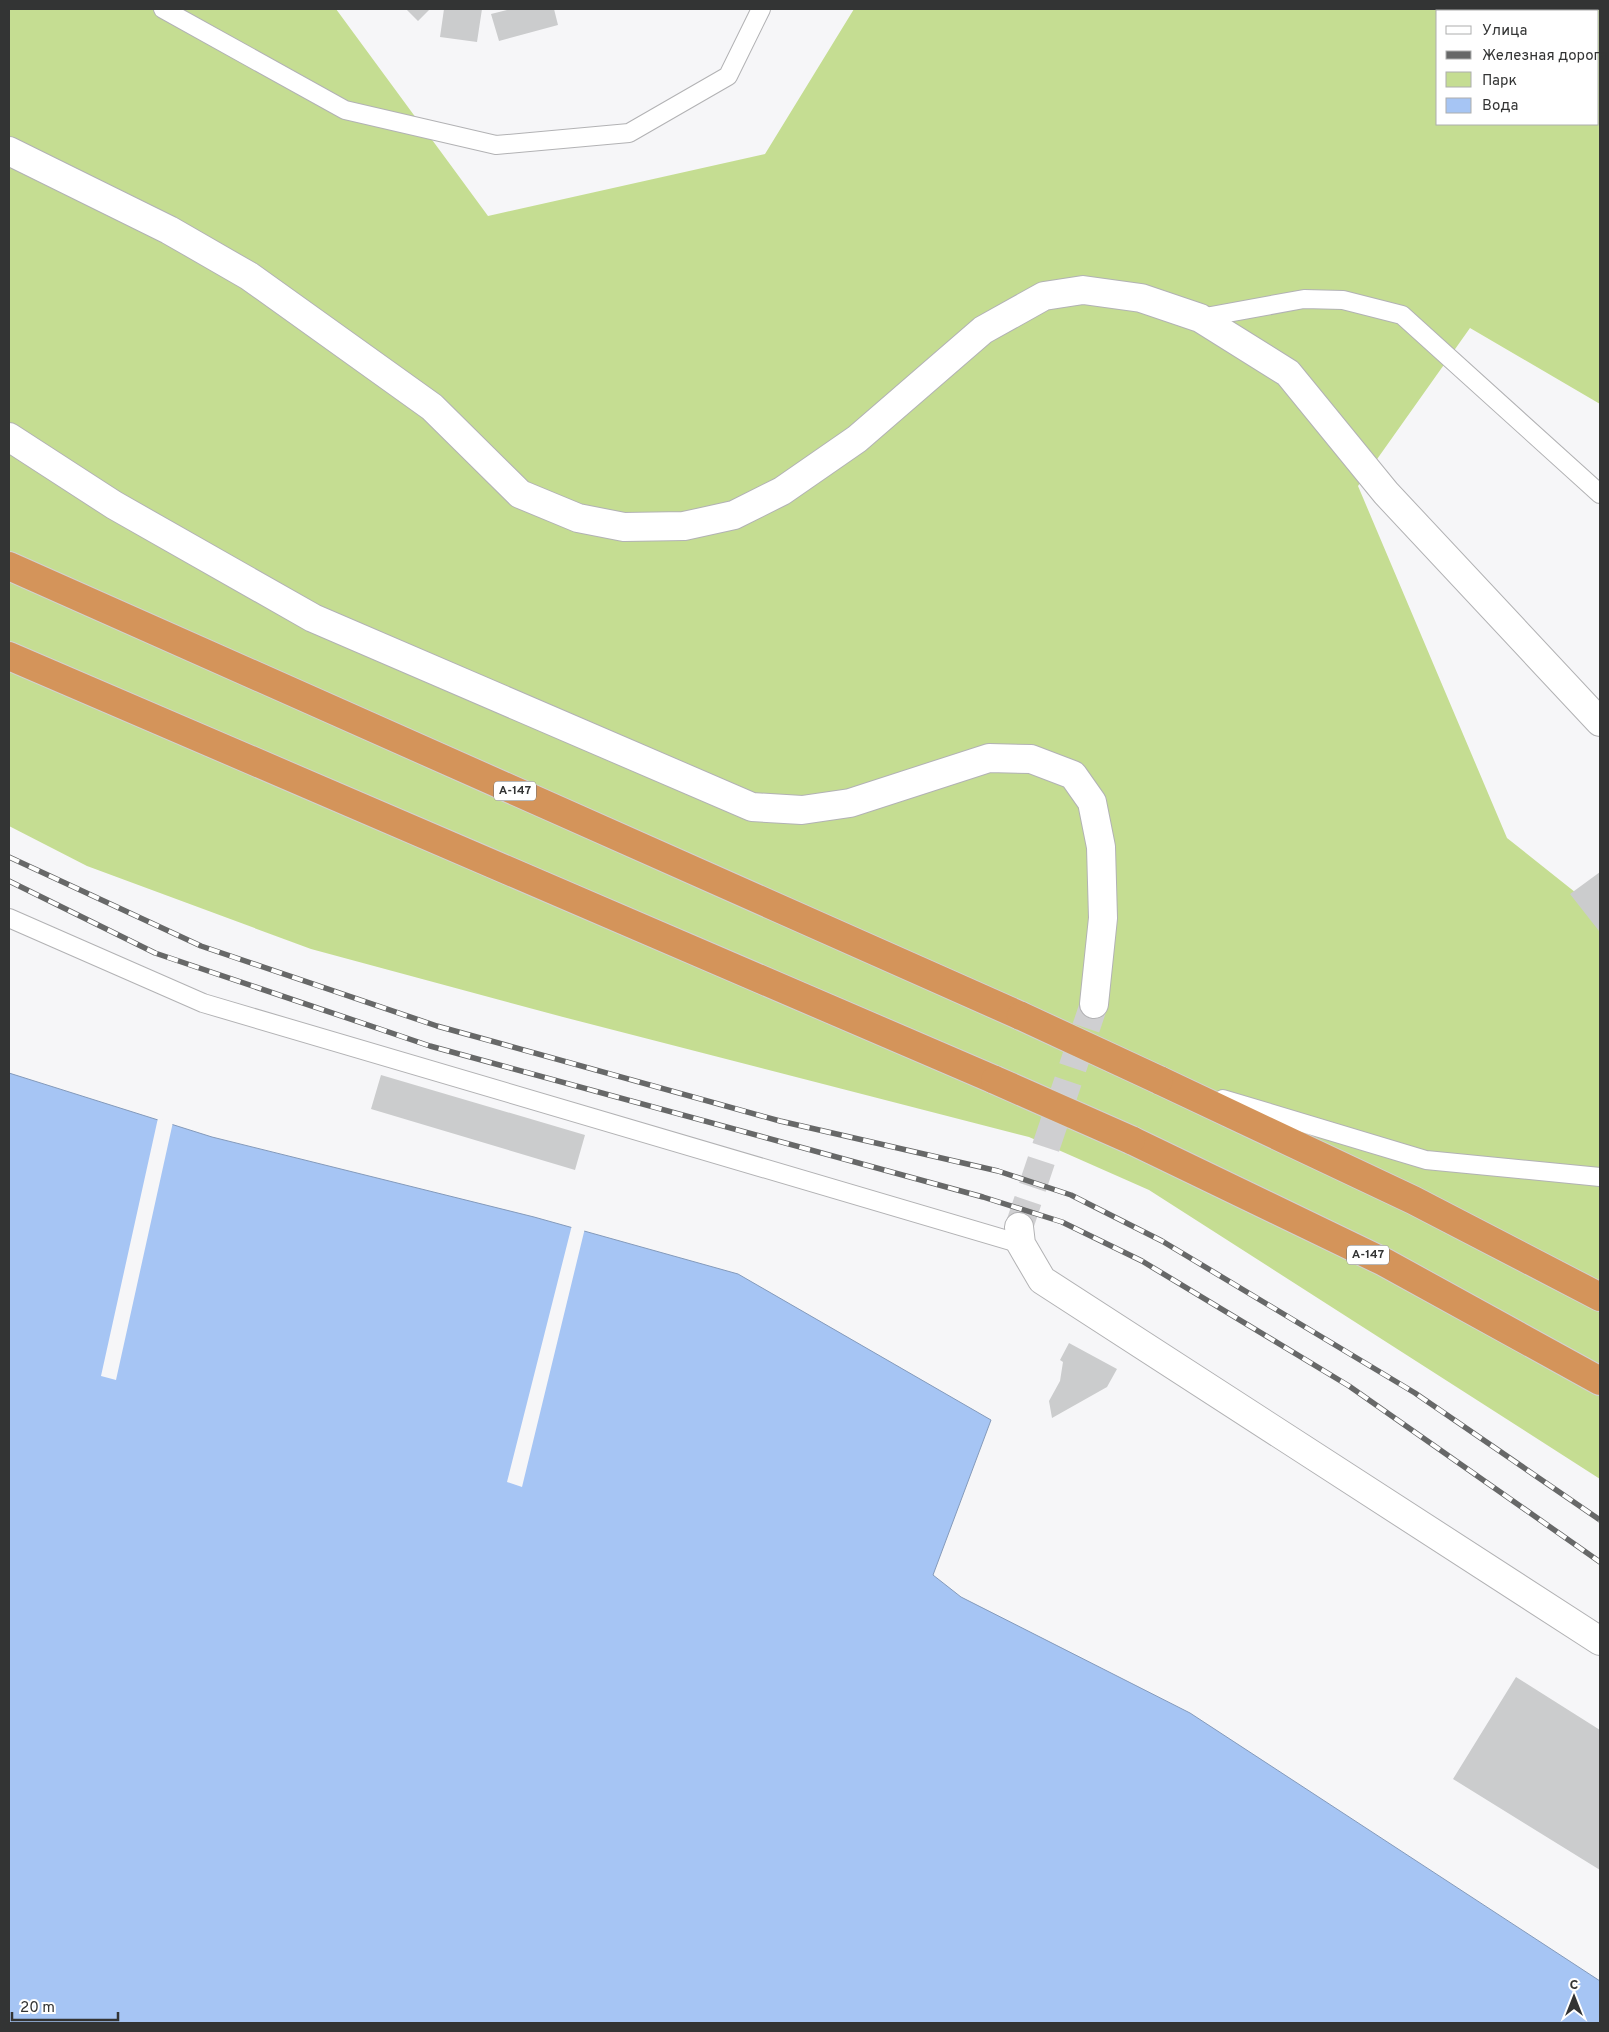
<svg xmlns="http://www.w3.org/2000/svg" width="1609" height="2032" font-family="Overpass,sans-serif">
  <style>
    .green { fill: #c5dd92; fill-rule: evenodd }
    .water { fill: #a6c5f4; stroke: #849aba }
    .pier { fill: #f6f6f8 }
    .building { fill: #cbcccd }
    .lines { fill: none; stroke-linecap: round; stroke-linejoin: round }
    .minor-tunnel { stroke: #cfcfd1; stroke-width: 28; stroke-dasharray: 28 14; stroke-linecap: butt }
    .service-casing { stroke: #b2b2b4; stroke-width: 20 }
    .minor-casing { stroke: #b2b2b4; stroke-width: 30 }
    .tertiary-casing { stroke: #b2b2b4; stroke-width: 30 }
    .trunk-casing { stroke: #d2d2d2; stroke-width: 30 }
    .service { stroke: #fff; stroke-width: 18 }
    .minor { stroke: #fff; stroke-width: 28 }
    .tertiary { stroke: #fff; stroke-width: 28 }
    .trunk { stroke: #d4945a; stroke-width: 28 }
    .rail-casing { stroke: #676868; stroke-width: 5.5 }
    .rail { stroke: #fff; stroke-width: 4; stroke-dasharray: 11; stroke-linecap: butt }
    .trunk-bridge-casing { stroke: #d2d2d2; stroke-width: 30; stroke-linecap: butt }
    .trunk-bridge { stroke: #d4945a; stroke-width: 28 }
    .labels { text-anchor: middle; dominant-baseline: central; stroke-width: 4; stroke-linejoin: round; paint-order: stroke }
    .shield { fill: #fff; stroke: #707171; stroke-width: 1 }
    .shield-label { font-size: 12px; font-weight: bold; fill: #333434 }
  </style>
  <rect width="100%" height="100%" fill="#f6f6f8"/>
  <path class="green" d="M 9,9 L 336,9 L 488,216 L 765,154 L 854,9 L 1600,9 L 1600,404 L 1470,328 L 1358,486 L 1507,838 L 1600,912 L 1600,1479 L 1149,1190 L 1029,1137 L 563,1017 L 311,949 L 87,866 L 9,826 ZM 1438,11 L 1598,11 L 1598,124 L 1438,124 Z"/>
  <path class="water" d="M 9,1073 L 212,1137 L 534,1217 L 738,1274 L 991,1420 L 933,1575 L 961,1597 L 1190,1713 L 1600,1981 L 1600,2023 L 9,2023 Z"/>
  <path class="pier" d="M 158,1118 L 173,1122 L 116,1380 L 101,1376 Z
    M 572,1225 L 585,1228 L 522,1487 L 507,1482 Z"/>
  <path class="building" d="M 406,9 L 430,9 L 418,21 Z
    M 444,9 L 482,9 L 477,42 L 440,37 Z
    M 511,9 L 554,9 L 558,25 L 499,41 L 491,14 Z
    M 1600,872 L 1600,930 L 1599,931 L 1570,894 Z
    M 381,1075 L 585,1135 L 575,1170 L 371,1109 Z
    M 1069,1343 L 1117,1369 L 1107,1387 L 1052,1418 L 1049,1401 L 1060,1381 L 1063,1362 L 1060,1360 Z
    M 1516,1677 L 1600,1730 L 1600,1870 L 1453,1779 Z"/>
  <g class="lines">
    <path class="minor-tunnel" d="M 1019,1227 L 1094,1004"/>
    <g class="service-casing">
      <path id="service" d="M 163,9 L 345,110 L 496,145 L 629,133 L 728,76 L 761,9
        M 1200,318 L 1304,299 L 1343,300 L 1402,315 L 1600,494
        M 9,918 L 203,1003 L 1021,1244
        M 1223,1099 L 1426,1160 L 1600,1177"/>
    </g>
    <g class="minor-casing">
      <path id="minor" d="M 9,437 L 114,505 L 313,618 L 752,807 L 802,810 L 850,803 L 989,758 L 1031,759 L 1073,775 L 1092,802 L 1101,847 L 1103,918 L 1094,1004
        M 1019,1227 L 1021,1244 L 1042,1280 L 1600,1641"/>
    </g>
    <g class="tertiary-casing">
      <path id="tertiary" d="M 9,151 L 169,230 L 249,276 L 432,407 L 520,494 L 578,518 L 624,527 L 684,526 L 734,515 L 782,491 L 857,439 L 983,330 L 1044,296 L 1083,290 L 1141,298 L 1200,318 L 1288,373 L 1386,493 L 1600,722"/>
    </g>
    <g class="trunk-casing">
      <path id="trunk" d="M 9,566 L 1021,1016
        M 9,656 L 995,1080
        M 1159,1080 L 1413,1200 L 1600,1297
        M 1131,1140 L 1384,1262 L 1600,1381"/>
    </g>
    <use href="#service" class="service"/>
    <use href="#minor" class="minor"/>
    <use href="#tertiary" class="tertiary"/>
    <use href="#trunk" class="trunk"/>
    <g class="rail-casing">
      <path id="rail" d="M 9,857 L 201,946 L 437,1026 L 780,1121 L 998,1171 L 1071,1195 L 1162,1241 L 1415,1393 L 1600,1520
        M 9,881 L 155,953 L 430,1046 L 983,1197 L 1062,1222 L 1142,1261 L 1349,1386 L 1600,1562"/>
    </g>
    <use href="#rail" class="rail"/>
    <g class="trunk-bridge-casing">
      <path id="trunk-bridge" d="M 1021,1016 L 1159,1080
        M 995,1080 L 1131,1140"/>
    </g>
    <use href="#trunk-bridge" class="trunk-bridge"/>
  </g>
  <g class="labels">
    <g class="shield">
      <rect x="494" y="781.5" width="42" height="19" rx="4"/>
      <rect x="1347" y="1245.5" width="42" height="19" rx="4"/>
    </g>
    <g class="shield-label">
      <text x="515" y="791">А-147</text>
      <text x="1368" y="1255">А-147</text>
    </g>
  </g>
  <rect width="1609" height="2032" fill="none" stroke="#333434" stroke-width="20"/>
  <rect x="1436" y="10" width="162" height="115" fill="#ffffff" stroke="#adaeae"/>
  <rect x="1446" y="26" width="25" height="8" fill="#ffffff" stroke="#adaeae"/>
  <text x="1482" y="35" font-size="15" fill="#333434">Улица</text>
  <rect x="1446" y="51" width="25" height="8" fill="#676868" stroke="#adaeae"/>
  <text x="1482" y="60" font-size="15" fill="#333434">Железная дорога</text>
  <rect x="1446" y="72" width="25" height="15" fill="#c5dd92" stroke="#adaeae"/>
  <text x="1482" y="85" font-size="15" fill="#333434">Парк</text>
  <rect x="1446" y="98" width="25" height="15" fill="#a6c5f4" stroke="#adaeae"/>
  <text x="1482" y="110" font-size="15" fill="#333434">Вода</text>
  <g transform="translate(1574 1997)" stroke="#ffffff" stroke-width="4" paint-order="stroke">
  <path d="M0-4L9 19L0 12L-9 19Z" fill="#333434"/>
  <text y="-8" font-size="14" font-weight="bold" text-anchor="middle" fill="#333434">С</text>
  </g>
  <path d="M12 2012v8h106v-8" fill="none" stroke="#333434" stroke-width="2.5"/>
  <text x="20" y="2012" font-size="15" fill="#333434" stroke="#ffffff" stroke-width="4" paint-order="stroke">20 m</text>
</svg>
